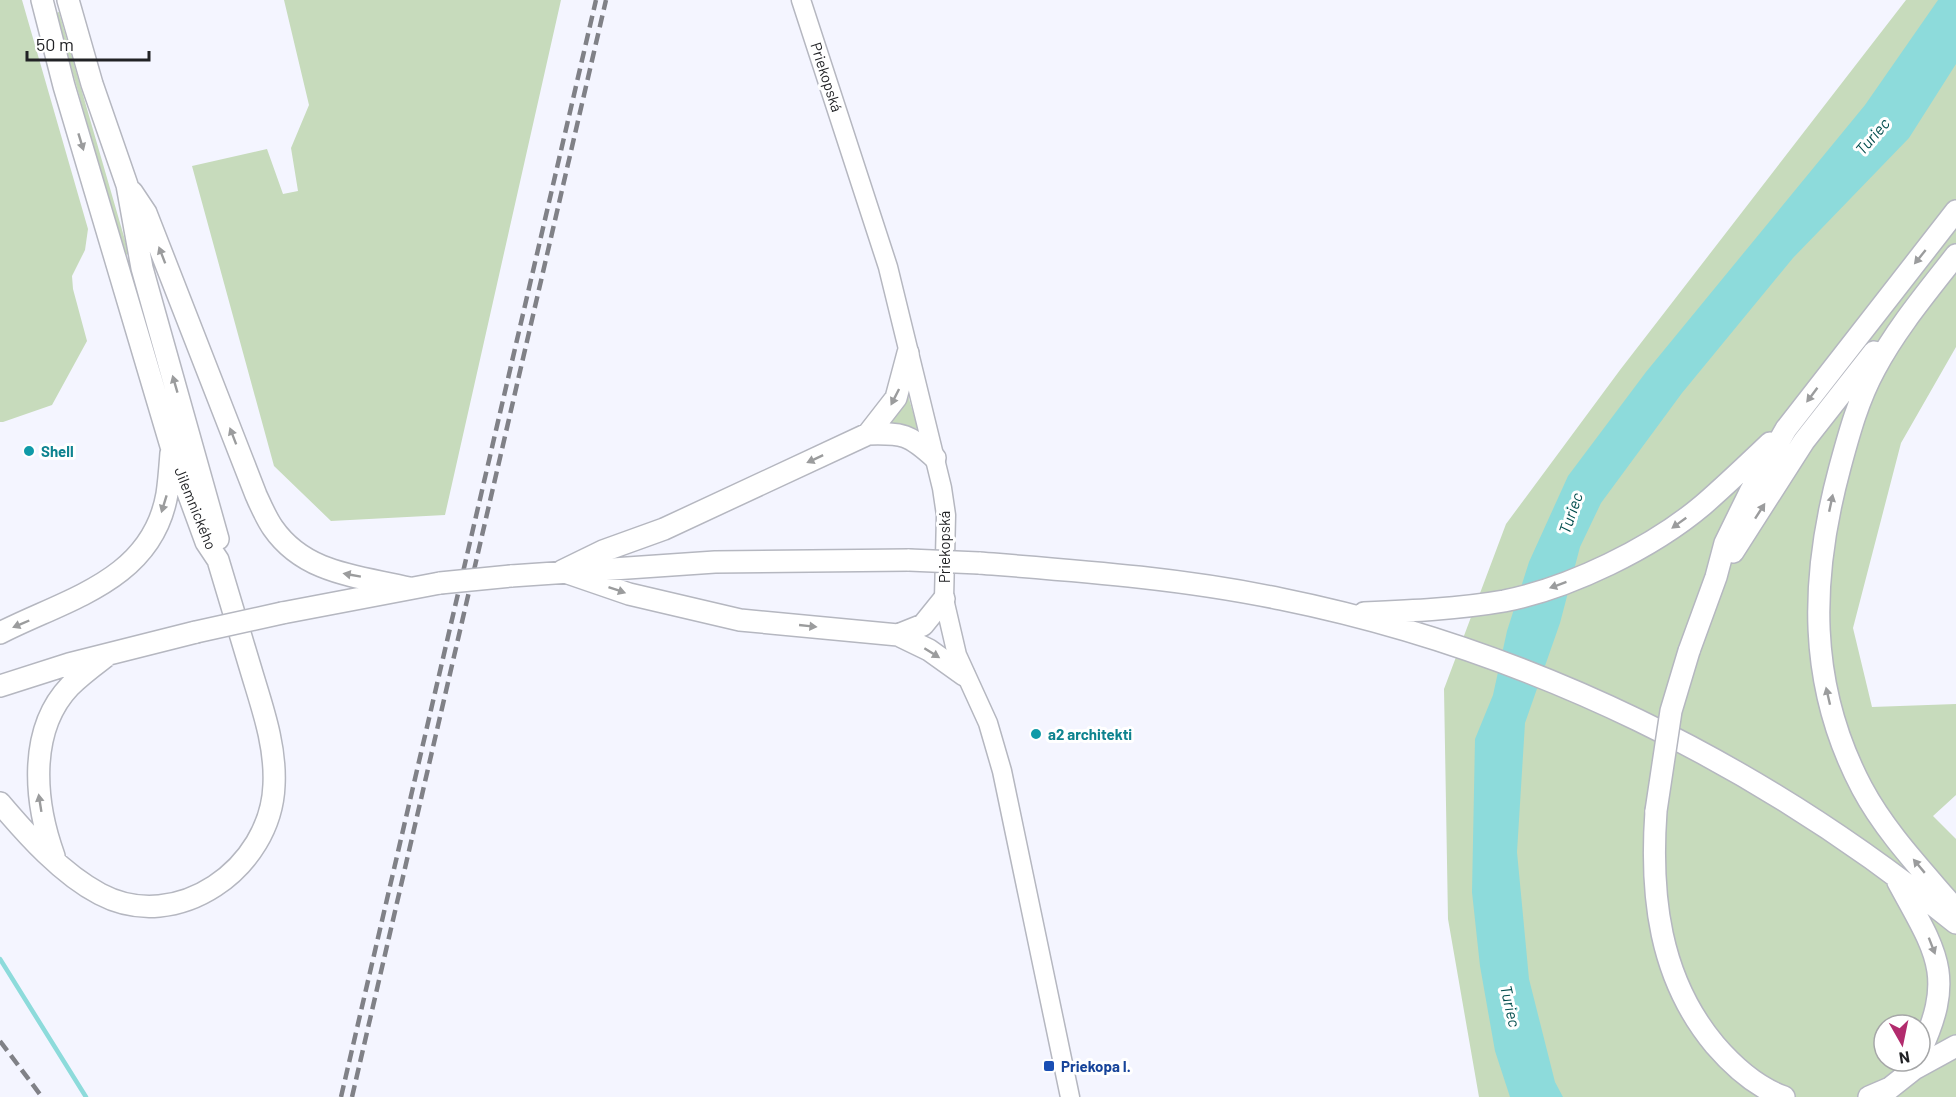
<svg xmlns="http://www.w3.org/2000/svg" width="1956" height="1097" font-family="Barlow,sans-serif">
  <style>
    .green { fill: #c7dbbc; fill-rule: evenodd }
    .water { fill: #8ddbdb }
    .lines { fill: none; stroke-linecap: round; stroke-linejoin: round }
    .stream { stroke: #8ddbdb; stroke-width: 4.5 }
    .secondary-casing { stroke: #b5b7c0; stroke-width: 21 }
    .primary-casing { stroke: #b5b7c0; stroke-width: 24 }
    .secondary { stroke: #fff; stroke-width: 18 }
    .primary { stroke: #fff; stroke-width: 21 }
    .rail { stroke: #808187; stroke-width: 4.5; stroke-dasharray: 12 6; stroke-linecap: butt }
    .primary-bridge-casing { stroke: #b5b7c0; stroke-width: 24; stroke-linecap: butt }
    .primary-bridge { stroke: #fff; stroke-width: 21 }
    .oneway { fill: #9b9c9d }
    .culture-dot { fill: #0f9aa8; stroke: #fff; stroke-width: 2 }
    .transit-dot { fill: #1a4fb4; stroke: #fff; stroke-width: 2 }
    .labels { text-anchor: middle; dominant-baseline: central; stroke-width: 6; stroke-linejoin: round; paint-order: stroke }
    .street-label { font-size: 15px; fill: #212225; stroke: #fff }
    .culture-label { font-size: 15px; font-weight: bold; fill: #0d838f; stroke: #fff; text-anchor: start }
    .transit-label { font-size: 15px; font-weight: bold; fill: #164399; stroke: #fff; text-anchor: start }
    .water-label { font-size: 16px; font-style: italic; fill: #004c4c; stroke: #fff }
  </style>
  <rect width="100%" height="100%" fill="#f4f5ff"/>
  <path class="green" d="M 0,0 L 22,0 L 88,229 L 85,250 L 72,276 L 73,289 L 87,341 L 52,405 L 3,422 L 0,422 Z
    M 284,0 L 561,0 L 445,515 L 331,521 L 274,466 L 192,166 L 267,149 L 283,194 L 298,191 L 291,148 L 309,105 Z
    M 1906,0 L 1956,0 L 1956,347 L 1901,443 L 1853,628 L 1872,707 L 1956,704 L 1956,795 L 1933,816 L 1956,839 L 1956,1097 L 1479,1097 L 1448,919 L 1444,689 L 1506,524 L 1620,370 ZM 1884,1025 L 1920,1025 L 1920,1061 L 1884,1061 Z
    M 59,12 L 129,254 L 124,255 L 56,13 Z
    M 907,392 L 918,429 L 889,422 Z"/>
  <path class="water" d="M 1938,0 L 1956,0 L 1956,64 L 1909,138 L 1793,258 L 1682,393 L 1601,503 L 1580,547 L 1560,623 L 1525,723 L 1517,852 L 1529,979 L 1555,1082 L 1563,1097 L 1510,1097 L 1495,1051 L 1480,966 L 1472,892 L 1475,739 L 1493,695 L 1507,631 L 1529,562 L 1568,476 L 1646,372 L 1865,105 Z"/>
  <g class="lines">
    <path class="stream" d="M 0,959 L 86,1097"/>
    <g class="secondary-casing">
      <path id="secondary" d="M 801,0 L 888,267 L 942,488 L 946,515 L 944,599 L 957,655 L 988,723 L 1002,771 L 1070,1097"/>
    </g>
    <g class="primary-casing">
      <path id="primary" d="M 68,0 L 92,84 L 127,185 L 142,268 L 218,539
        M 132,192 L 146,213 L 256,495 C 261,506 266,518 273,528 C 305,574 358,576 409,588
        M 868,434 L 896,398 L 908,353
        M 1733,552 L 1804,441 L 1874,352
        M 979,563 C 1080,571 1181,578 1281,599 C 1528,649 1761,764 1956,923
        M 562,571 L 629,594 L 740,620 L 898,635 L 929,650 L 964,675
        M 562,571 L 603,551 L 664,529 L 868,434 C 903,433 909,434 935,458
        M 511,576 L 715,562 L 909,560
        M 282,613 L 440,583
        M 1364,613 C 1411,611 1458,609 1504,601 C 1570,588 1652,548 1703,505 C 1726,485 1748,464 1770,443
        M 0,633 C 66,599 152,581 167,494 C 169,481 170,466 171,453
        M 898,635 L 923,625 L 944,599
        M 1689,651 L 1716,577 L 1725,543 L 1750,492 L 1786,429 L 1956,211
        M 0,686 L 69,664 L 196,632
        M 0,803 C 28,836 62,874 100,894 C 177,935 271,868 274,785 C 276,745 262,707 251,670 C 240,633 229,597 218,560 L 206,542 L 171,446 L 64,86 L 42,0
        M 1656,811 C 1650,895 1659,978 1715,1045 C 1734,1067 1756,1087 1784,1097
        M 54,856 C 35,804 27,731 70,686 C 82,674 96,664 109,654
        M 1898,882 C 1936,952 1956,975 1920,1052
        M 1956,910 C 1923,871 1886,833 1862,788 C 1807,684 1810,578 1840,467 C 1849,434 1858,400 1875,369 C 1896,329 1928,291 1956,255
        M 1869,1097 L 1890,1088 L 1914,1069 L 1956,1046"/>
    </g>
    <use href="#secondary" class="secondary"/>
    <use href="#primary" class="primary"/>
    <path class="rail" d="M 0,1041 L 42,1097
      M 341,1097 L 596,0
      M 352,1097 L 606,0"/>
    <g class="primary-bridge-casing">
      <path id="primary-bridge" d="M 909,560 L 979,563
        M 440,583 L 511,576
        M 196,632 L 282,613
        M 1656,811 L 1671,711 L 1689,651"/>
    </g>
    <use href="#primary-bridge" class="primary-bridge"/>
  </g>
  <defs><path id="oneway-solid" d="M-6-.8H1V-3.2L6.5 0L1 3.2V.8H-6Z" transform="scale(1.5)"/></defs>
  <g class="oneway">
    <use href="#oneway-solid" transform="translate(81 142) rotate(73)"/>
    <use href="#oneway-solid" transform="translate(162 255) rotate(-111)"/>
    <use href="#oneway-solid" transform="translate(1920 257) rotate(129)"/>
    <use href="#oneway-solid" transform="translate(175 384) rotate(-106)"/>
    <use href="#oneway-solid" transform="translate(1812 395) rotate(127)"/>
    <use href="#oneway-solid" transform="translate(895 397) rotate(117)"/>
    <use href="#oneway-solid" transform="translate(233 436) rotate(-111)"/>
    <use href="#oneway-solid" transform="translate(815 459) rotate(155)"/>
    <use href="#oneway-solid" transform="translate(1831 503) rotate(-78)"/>
    <use href="#oneway-solid" transform="translate(164 504) rotate(107)"/>
    <use href="#oneway-solid" transform="translate(1760 511) rotate(-57)"/>
    <use href="#oneway-solid" transform="translate(1679 523) rotate(144)"/>
    <use href="#oneway-solid" transform="translate(352 575) rotate(-170)"/>
    <use href="#oneway-solid" transform="translate(1558 585) rotate(160)"/>
    <use href="#oneway-solid" transform="translate(617 590) rotate(19)"/>
    <use href="#oneway-solid" transform="translate(21 624) rotate(157)"/>
    <use href="#oneway-solid" transform="translate(808 626) rotate(6)"/>
    <use href="#oneway-solid" transform="translate(932 653) rotate(32)"/>
    <use href="#oneway-solid" transform="translate(1828 696) rotate(-103)"/>
    <use href="#oneway-solid" transform="translate(40 803) rotate(-99)"/>
    <use href="#oneway-solid" transform="translate(1919 866) rotate(-130)"/>
    <use href="#oneway-solid" transform="translate(1932 946) rotate(69)"/>
  </g>
  <g class="culture-dot">
    <circle cx="29" cy="451" r="6"/>
    <circle cx="1036" cy="734" r="6"/>
  </g>
  <rect class="transit-dot" x="1043" y="1060" width="12" height="12" rx="3"/>
  <g class="labels">
    <g class="street-label">
      <text transform="translate(827 77) rotate(72)">Priekopská</text>
      <text transform="translate(196 508) rotate(68)">Jilemnického</text>
      <text transform="translate(944 547) rotate(-90)">Priekopská</text>
    </g>
    <g class="culture-label">
      <text x="41" y="451">Shell</text>
      <text x="1048" y="734">a2 architekti</text>
    </g>
    <g class="transit-label">
      <text x="1061" y="1066">Priekopa I.</text>
    </g>
    <g class="water-label">
      <text transform="translate(1872 136) rotate(-49)">Turiec</text>
      <text transform="translate(1570 513) rotate(-71)">Turiec</text>
      <text transform="translate(1511 1006) rotate(77)">Turiec</text>
    </g>
  </g>
  <g transform="translate(1902 1043) rotate(171)"><circle r="28" fill="#ffffff" stroke="#a6a7a8" stroke-width="1.5"/>
  <path d="M0-4.5L10 22L0 15L-10 22Z" fill="#b22b6d"/>
  <text y="-9" font-size="16" font-weight="bold" text-anchor="middle" fill="#212225">N</text>
  </g>
  <path d="M27 51v9h122v-9" fill="none" stroke="#212225" stroke-width="3"/>
  <text x="36" y="51" font-size="18" fill="#212225" stroke="#ffffff" stroke-width="4.5" paint-order="stroke">50 m</text>
</svg>
